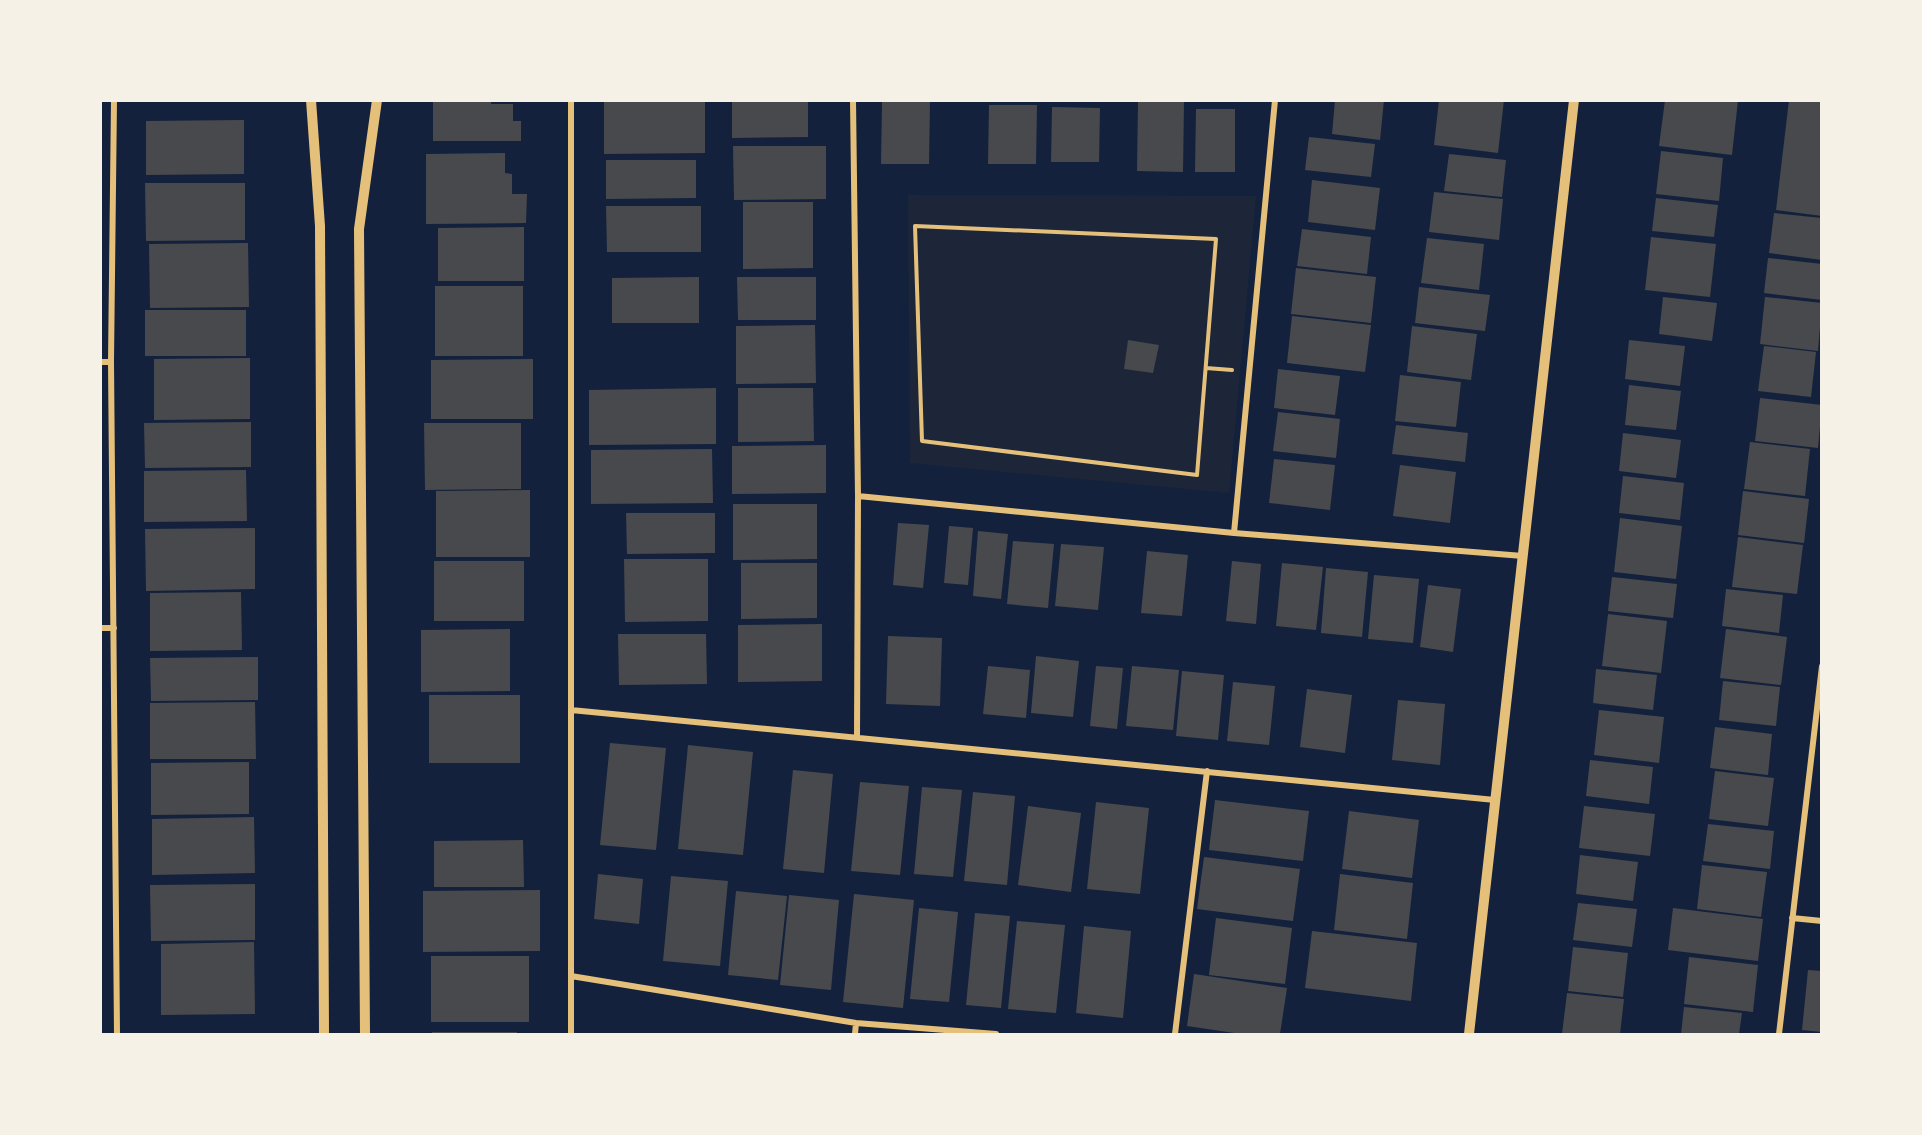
<svg xmlns="http://www.w3.org/2000/svg" width="1922" height="1135" font-family="Poppins,sans-serif">
  <style>
    .green { fill: #1d2539 }
    .building { fill: #48494c }
    .lines { fill: none; stroke-linecap: round; stroke-linejoin: round }
    .path { stroke: #e5c07b; stroke-width: 4 }
    .minor { stroke: #e5c07b; stroke-width: 6 }
    .tertiary { stroke: #e5c07b; stroke-width: 10 }
  </style>
  <rect width="100%" height="100%" fill="#14213d"/>
  <path class="green" d="M 908,195 L 1256,196 L 1229,493 L 910,463 Z"/>
  <path class="building" d="M 433,100 L 491,100 L 491,104 L 513,104 L 513,121 L 521,121 L 521,141 L 433,141 Z
    M 604,100 L 705,100 L 705,153 L 604,154 Z
    M 732,100 L 808,100 L 808,137 L 732,138 Z
    M 1335,100 L 1384,100 L 1380,140 L 1332,134 Z
    M 1439,100 L 1504,100 L 1498,153 L 1434,145 Z
    M 1665,100 L 1738,100 L 1732,155 L 1659,146 Z
    M 1789,100 L 1822,101 L 1822,216 L 1776,210 Z
    M 882,102 L 930,102 L 929,164 L 881,164 Z
    M 1138,102 L 1184,102 L 1183,172 L 1137,171 Z
    M 989,105 L 1037,105 L 1036,164 L 988,164 Z
    M 1052,107 L 1100,108 L 1099,162 L 1051,162 Z
    M 1196,109 L 1235,109 L 1235,172 L 1195,172 Z
    M 244,120 L 244,174 L 146,175 L 146,121 Z
    M 1309,137 L 1375,144 L 1371,177 L 1305,170 Z
    M 733,146 L 826,146 L 826,199 L 734,200 Z
    M 1661,151 L 1723,158 L 1719,201 L 1656,194 Z
    M 505,153 L 505,173 L 512,174 L 512,194 L 527,194 L 526,223 L 426,224 L 426,154 Z
    M 1449,154 L 1506,160 L 1502,197 L 1444,191 Z
    M 606,160 L 696,160 L 696,198 L 606,199 Z
    M 1312,180 L 1380,188 L 1375,230 L 1308,222 Z
    M 145,183 L 245,183 L 245,240 L 146,241 Z
    M 1434,192 L 1503,199 L 1499,240 L 1429,232 Z
    M 1656,198 L 1718,205 L 1714,237 L 1652,231 Z
    M 743,202 L 813,202 L 813,268 L 743,269 Z
    M 606,206 L 701,206 L 701,252 L 607,252 Z
    M 1774,213 L 1822,218 L 1822,260 L 1769,253 Z
    M 524,227 L 524,281 L 438,281 L 438,228 Z
    M 1302,229 L 1371,237 L 1367,274 L 1297,266 Z
    M 1651,237 L 1716,244 L 1710,297 L 1645,290 Z
    M 1427,238 L 1484,244 L 1479,290 L 1421,283 Z
    M 248,243 L 249,307 L 150,308 L 149,244 Z
    M 1768,258 L 1822,264 L 1822,300 L 1764,293 Z
    M 1296,268 L 1376,277 L 1371,323 L 1291,314 Z
    M 699,277 L 699,323 L 612,323 L 612,278 Z
    M 737,277 L 816,277 L 816,320 L 738,320 Z
    M 435,286 L 523,286 L 523,356 L 435,356 Z
    M 1419,287 L 1490,295 L 1485,331 L 1415,323 Z
    M 1663,297 L 1717,303 L 1712,341 L 1659,334 Z
    M 1765,297 L 1822,303 L 1818,351 L 1760,344 Z
    M 145,310 L 246,310 L 246,356 L 145,356 Z
    M 1292,316 L 1371,325 L 1365,372 L 1287,363 Z
    M 815,325 L 816,383 L 736,384 L 736,326 Z
    M 1412,326 L 1477,334 L 1471,380 L 1407,372 Z
    M 1128,340 L 1159,345 L 1153,373 L 1124,369 Z
    M 1629,340 L 1685,346 L 1680,386 L 1625,379 Z
    M 1764,346 L 1816,352 L 1811,397 L 1758,391 Z
    M 250,358 L 250,419 L 154,420 L 154,359 Z
    M 533,359 L 533,419 L 431,419 L 431,360 Z
    M 1278,369 L 1340,376 L 1335,415 L 1274,408 Z
    M 1400,375 L 1461,382 L 1456,427 L 1395,421 Z
    M 1629,385 L 1681,391 L 1676,430 L 1625,425 Z
    M 716,388 L 716,444 L 589,445 L 589,390 Z
    M 738,388 L 813,388 L 814,441 L 738,442 Z
    M 1760,398 L 1822,405 L 1818,448 L 1755,441 Z
    M 1278,412 L 1340,419 L 1336,458 L 1273,451 Z
    M 251,422 L 251,467 L 145,468 L 144,423 Z
    M 424,423 L 521,423 L 521,489 L 425,490 Z
    M 1396,425 L 1468,433 L 1465,462 L 1392,454 Z
    M 1623,433 L 1681,440 L 1676,478 L 1619,471 Z
    M 1750,442 L 1810,449 L 1805,496 L 1744,489 Z
    M 826,445 L 826,493 L 732,494 L 732,446 Z
    M 712,449 L 713,503 L 591,504 L 591,450 Z
    M 1274,459 L 1335,465 L 1330,510 L 1269,503 Z
    M 1400,465 L 1456,472 L 1450,523 L 1393,516 Z
    M 246,470 L 247,521 L 144,522 L 144,471 Z
    M 1623,476 L 1684,483 L 1680,520 L 1619,513 Z
    M 530,490 L 530,557 L 436,557 L 436,491 Z
    M 1743,491 L 1809,499 L 1804,543 L 1738,535 Z
    M 733,504 L 817,504 L 817,559 L 733,560 Z
    M 626,513 L 715,513 L 715,553 L 627,554 Z
    M 1620,518 L 1682,526 L 1676,579 L 1614,572 Z
    M 898,523 L 929,525 L 923,588 L 893,585 Z
    M 949,526 L 973,528 L 968,585 L 944,583 Z
    M 255,528 L 255,589 L 146,591 L 145,529 Z
    M 978,531 L 1008,534 L 1001,599 L 973,596 Z
    M 1738,537 L 1803,545 L 1797,594 L 1732,587 Z
    M 1013,541 L 1054,544 L 1048,608 L 1007,604 Z
    M 1061,544 L 1104,547 L 1098,610 L 1055,606 Z
    M 1147,551 L 1188,555 L 1182,616 L 1141,613 Z
    M 624,559 L 708,559 L 708,621 L 625,622 Z
    M 434,561 L 524,561 L 524,621 L 434,621 Z
    M 1232,561 L 1261,564 L 1256,624 L 1226,621 Z
    M 741,563 L 817,563 L 817,618 L 741,619 Z
    M 1282,563 L 1323,567 L 1316,630 L 1276,626 Z
    M 1326,568 L 1368,572 L 1362,637 L 1321,633 Z
    M 1374,575 L 1419,579 L 1413,643 L 1368,639 Z
    M 1612,577 L 1677,584 L 1673,618 L 1608,611 Z
    M 1428,585 L 1461,589 L 1453,652 L 1420,647 Z
    M 1726,589 L 1783,595 L 1779,633 L 1722,626 Z
    M 241,592 L 242,650 L 150,651 L 150,593 Z
    M 1608,614 L 1667,621 L 1661,673 L 1602,666 Z
    M 822,624 L 822,681 L 738,682 L 738,625 Z
    M 510,629 L 510,691 L 421,692 L 421,630 Z
    M 1726,629 L 1787,637 L 1781,685 L 1720,678 Z
    M 618,634 L 706,634 L 707,684 L 619,685 Z
    M 888,636 L 942,638 L 940,706 L 886,704 Z
    M 1036,656 L 1079,661 L 1073,717 L 1031,713 Z
    M 258,657 L 258,700 L 151,701 L 150,658 Z
    M 988,666 L 1030,670 L 1026,718 L 983,714 Z
    M 1096,666 L 1123,668 L 1117,729 L 1090,726 Z
    M 1132,666 L 1179,670 L 1173,730 L 1126,726 Z
    M 1596,669 L 1657,675 L 1653,710 L 1593,703 Z
    M 1182,671 L 1224,675 L 1218,740 L 1176,736 Z
    M 1723,681 L 1780,687 L 1776,726 L 1719,720 Z
    M 1233,682 L 1275,686 L 1269,745 L 1227,741 Z
    M 1307,689 L 1352,695 L 1345,753 L 1300,747 Z
    M 429,695 L 520,695 L 520,763 L 429,763 Z
    M 1398,700 L 1445,704 L 1440,765 L 1392,760 Z
    M 255,702 L 256,759 L 150,759 L 150,703 Z
    M 1599,710 L 1664,717 L 1659,763 L 1594,755 Z
    M 1715,727 L 1772,734 L 1768,775 L 1710,768 Z
    M 610,743 L 666,748 L 656,850 L 600,845 Z
    M 688,745 L 753,752 L 743,855 L 678,849 Z
    M 1590,760 L 1653,767 L 1649,804 L 1586,796 Z
    M 249,762 L 249,814 L 151,815 L 151,763 Z
    M 793,770 L 833,774 L 824,873 L 783,869 Z
    M 1715,771 L 1774,778 L 1768,826 L 1709,819 Z
    M 860,782 L 909,786 L 900,875 L 851,871 Z
    M 922,787 L 962,790 L 953,877 L 914,874 Z
    M 973,792 L 1015,796 L 1007,885 L 964,881 Z
    M 1215,800 L 1309,811 L 1303,861 L 1209,850 Z
    M 1096,802 L 1149,808 L 1140,894 L 1087,889 Z
    M 1028,806 L 1081,813 L 1071,892 L 1018,885 Z
    M 1584,806 L 1655,814 L 1650,856 L 1579,848 Z
    M 1349,811 L 1419,820 L 1412,878 L 1342,869 Z
    M 254,817 L 255,873 L 152,875 L 152,819 Z
    M 1708,824 L 1774,831 L 1770,869 L 1703,861 Z
    M 523,840 L 524,887 L 434,887 L 434,841 Z
    M 1580,855 L 1638,862 L 1633,901 L 1576,894 Z
    M 1204,857 L 1300,869 L 1293,921 L 1197,909 Z
    M 1702,865 L 1767,872 L 1761,917 L 1697,909 Z
    M 598,874 L 643,879 L 639,924 L 594,919 Z
    M 1340,874 L 1413,883 L 1407,939 L 1334,930 Z
    M 671,876 L 728,881 L 720,966 L 663,961 Z
    M 255,884 L 255,940 L 151,941 L 150,885 Z
    M 540,890 L 540,951 L 423,952 L 423,891 Z
    M 736,891 L 787,896 L 778,980 L 728,975 Z
    M 854,894 L 914,900 L 903,1008 L 843,1002 Z
    M 789,895 L 839,900 L 831,990 L 780,985 Z
    M 1578,903 L 1637,909 L 1632,947 L 1573,940 Z
    M 919,908 L 958,912 L 949,1002 L 910,999 Z
    M 1673,908 L 1763,919 L 1758,961 L 1668,950 Z
    M 975,913 L 1010,916 L 1001,1008 L 966,1005 Z
    M 1216,918 L 1292,928 L 1285,984 L 1209,975 Z
    M 1017,921 L 1065,925 L 1056,1013 L 1008,1009 Z
    M 1084,926 L 1131,931 L 1123,1018 L 1076,1013 Z
    M 1312,931 L 1417,943 L 1411,1001 L 1305,988 Z
    M 254,942 L 255,1014 L 161,1015 L 161,944 Z
    M 1573,947 L 1628,953 L 1623,997 L 1568,991 Z
    M 431,956 L 529,956 L 529,1022 L 431,1022 Z
    M 1689,957 L 1758,965 L 1753,1012 L 1684,1004 Z
    M 1808,970 L 1822,971 L 1822,1032 L 1802,1030 Z
    M 1194,974 L 1287,988 L 1280,1034 L 1241,1034 L 1187,1026 Z
    M 1567,993 L 1624,999 L 1620,1034 L 1562,1034 Z
    M 1684,1007 L 1742,1013 L 1739,1034 L 1681,1034 Z
    M 432,1032 L 517,1032 L 517,1034 L 432,1034 Z"/>
  <g class="lines">
    <path class="path" d="M 915,226 L 1216,239 L 1197,475 L 922,441 Z
      M 1206,368 L 1232,370"/>
    <path class="minor" d="M 114,100 L 111,362 L 117,1034
      M 571,100 L 571,1034
      M 853,100 L 858,496 L 857,737
      M 100,362 L 111,362
      M 858,496 L 1234,533 L 1523,556
      M 1234,533 L 1275,100
      M 100,628 L 114,628
      M 571,710 L 1495,800
      M 1792,918 L 1822,921
      M 571,976 L 856,1023 L 996,1034
      M 855,1034 L 856,1023
      M 1175,1034 L 1207,771
      M 1779,1034 L 1822,666"/>
    <path class="tertiary" d="M 311,100 L 320,226 L 324,1034
      M 365,1034 L 359,229 L 377,100
      M 1469,1034 L 1574,100"/>
  </g>
  <rect width="1922" height="1135" fill="none" stroke="#f6f1e7" stroke-width="204"/>
</svg>
